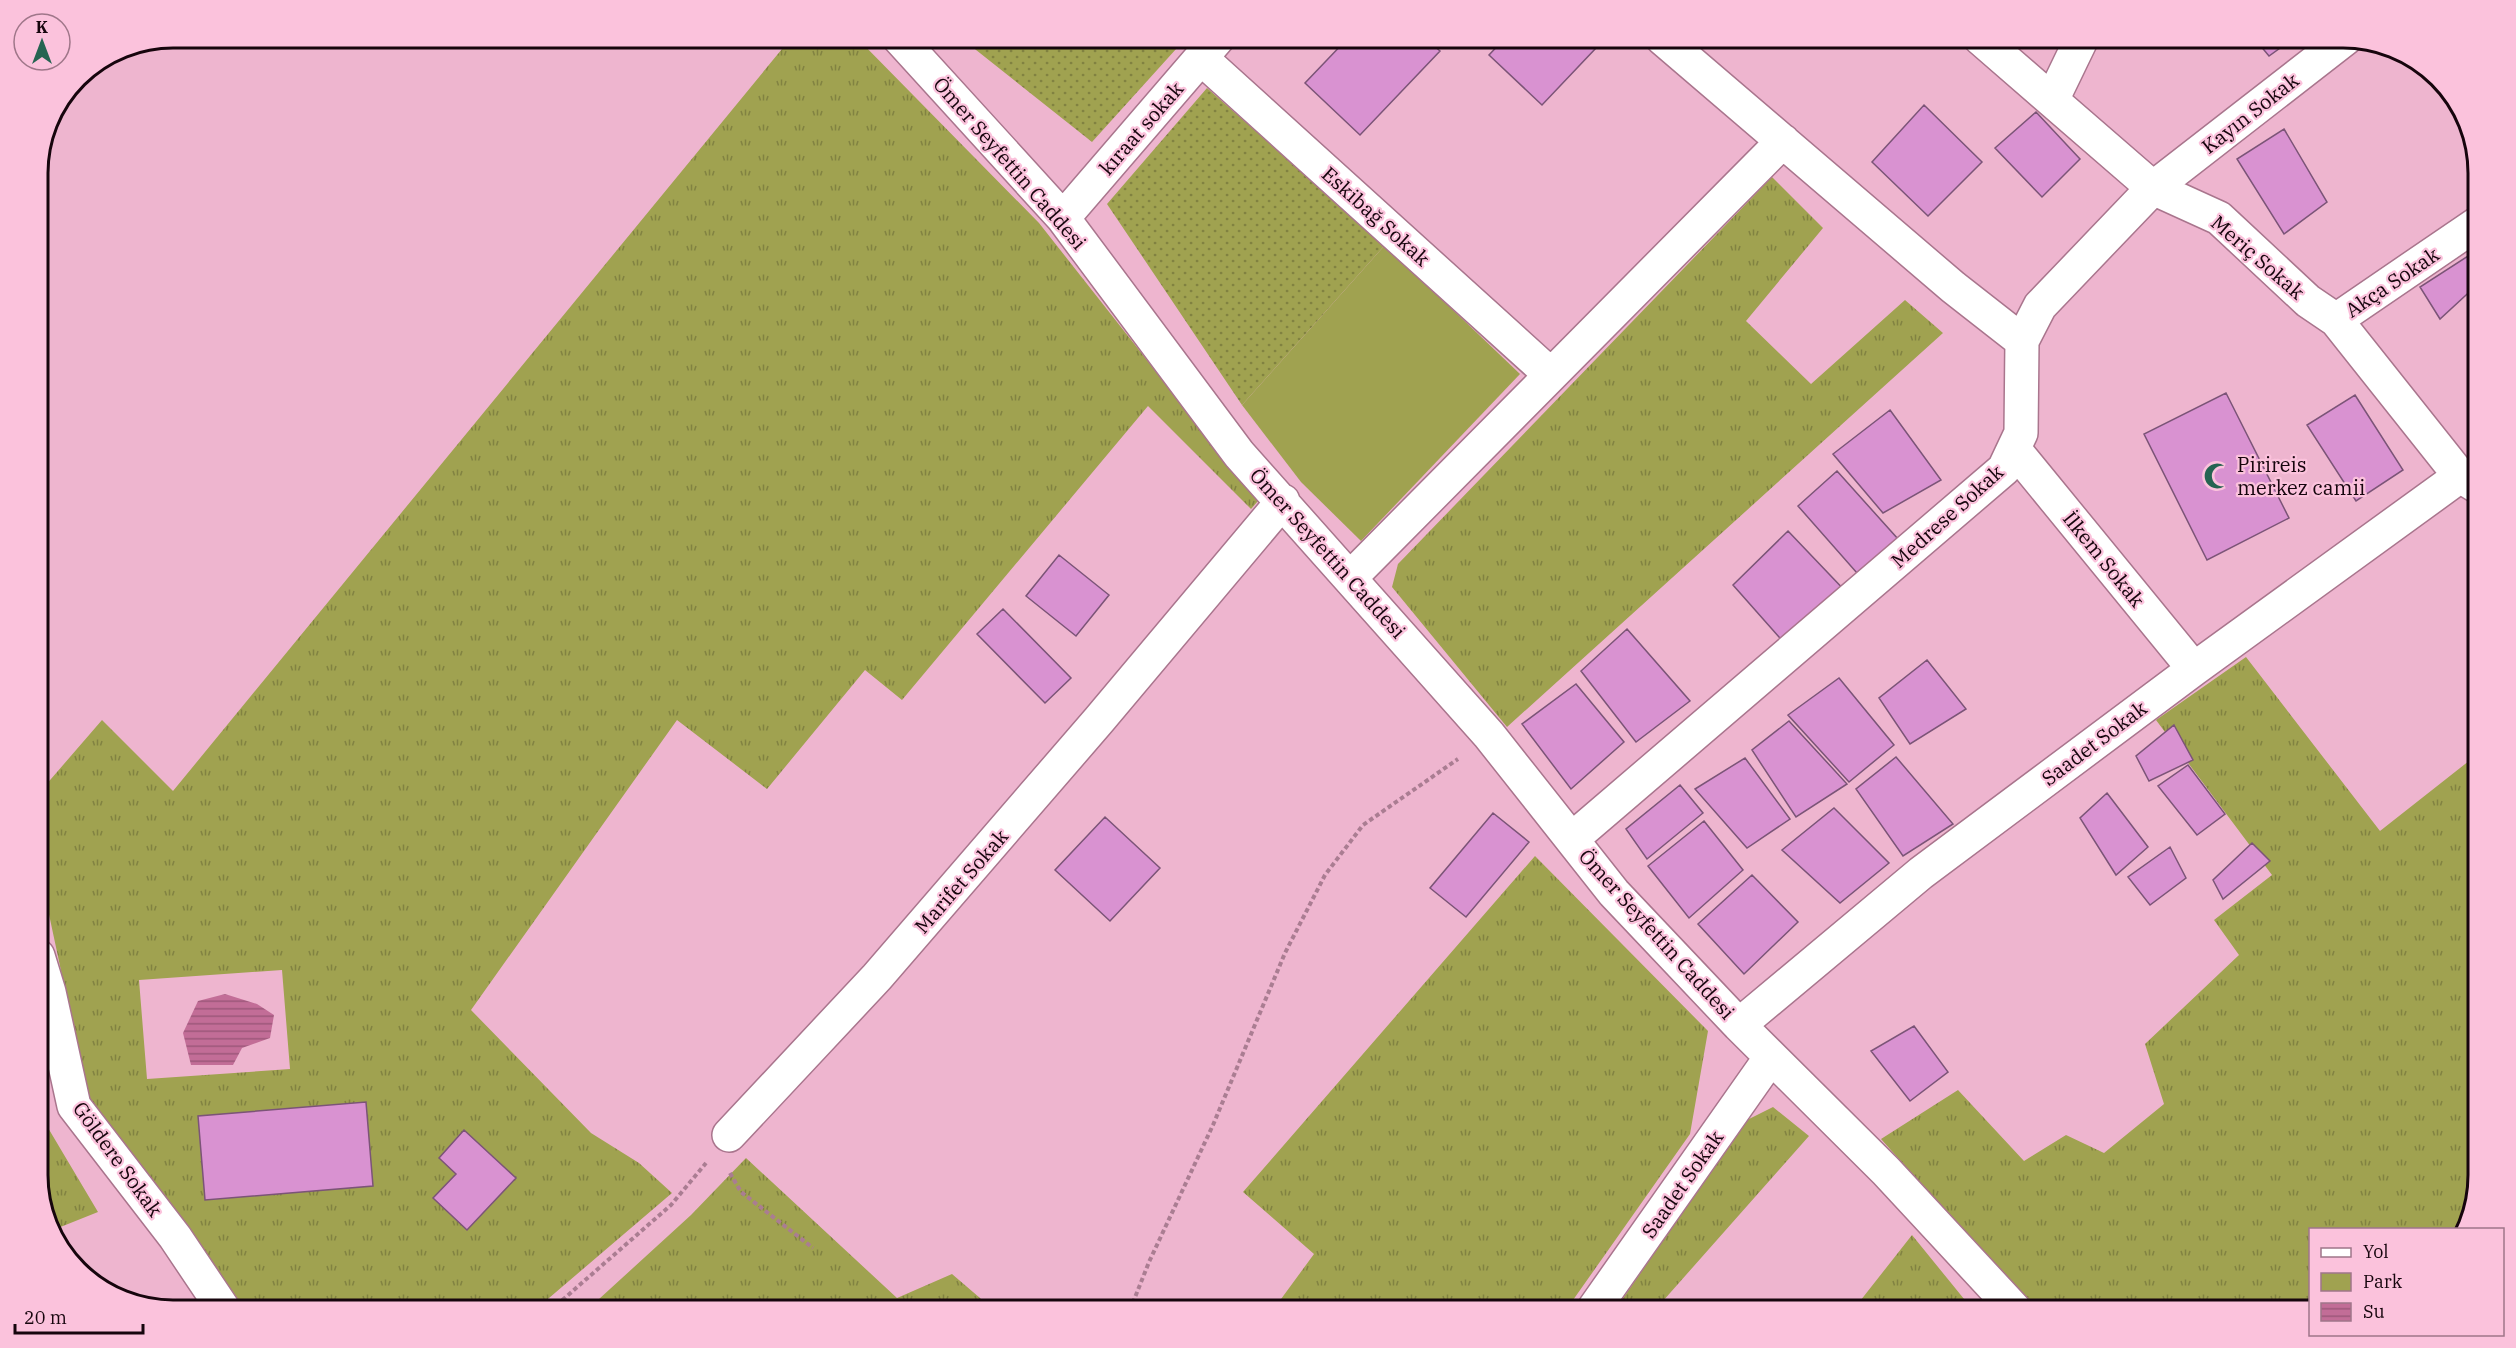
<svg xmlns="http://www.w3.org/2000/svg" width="2516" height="1348" font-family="'IBM Plex Serif',serif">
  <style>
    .grass { fill: url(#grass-tufts); fill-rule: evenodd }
    .park { fill: #a0a250 }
    .garden { fill: url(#garden-dots) }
    .water { fill: url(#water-rules) }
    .building { fill: #d992d1; stroke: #7b5477; stroke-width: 1.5 }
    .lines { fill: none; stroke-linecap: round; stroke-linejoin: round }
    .minor-casing { stroke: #a9758d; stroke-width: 36 }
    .path { stroke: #aa7d92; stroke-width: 4; stroke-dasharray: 4.5 3; stroke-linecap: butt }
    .minor { stroke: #fff; stroke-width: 33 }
    .labels { text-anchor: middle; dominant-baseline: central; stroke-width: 4.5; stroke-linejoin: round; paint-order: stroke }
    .street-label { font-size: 20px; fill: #16050d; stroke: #fbc2dc }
    .poi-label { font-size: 20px; fill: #16050d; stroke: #fbc2dc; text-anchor: start }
    .rim { fill: none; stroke: #16050d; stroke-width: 3 }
  </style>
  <defs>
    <pattern id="grass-tufts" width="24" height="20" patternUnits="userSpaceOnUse" patternTransform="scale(1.5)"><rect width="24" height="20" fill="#a0a250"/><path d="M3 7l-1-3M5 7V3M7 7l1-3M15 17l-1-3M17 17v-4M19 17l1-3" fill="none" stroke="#818241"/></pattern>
    <pattern id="garden-dots" width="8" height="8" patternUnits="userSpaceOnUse" patternTransform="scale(1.5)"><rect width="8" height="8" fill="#a0a250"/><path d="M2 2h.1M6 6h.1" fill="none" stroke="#818241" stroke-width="1.8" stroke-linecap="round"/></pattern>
    <pattern id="water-rules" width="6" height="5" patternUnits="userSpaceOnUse" patternTransform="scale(1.5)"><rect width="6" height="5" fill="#c26d97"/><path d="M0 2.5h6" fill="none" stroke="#9d587a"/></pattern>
  </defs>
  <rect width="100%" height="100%" fill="#eeb5cf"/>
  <path class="grass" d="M 791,38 L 857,38 L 1039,223 L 1258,501 L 1251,509 L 1148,406 L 902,700 L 865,670 L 767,789 L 677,720 L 471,1010 L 591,1133 L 639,1163 L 672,1193 L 535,1310 L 241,1310 L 89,1102 L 47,905 L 38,890 L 38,794 L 102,720 L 173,791 ZM 282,970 L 290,1069 L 147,1079 L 139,980 Z
    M 1772,177 L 1823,228 L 1746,321 L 1811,384 L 1905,300 L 1943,333 L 1507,727 L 1392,587 L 1398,564 Z
    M 2246,657 L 2380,831 L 2474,757 L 2478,762 L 2478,1175 L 2466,1229 L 2310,1230 L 2310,1310 L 2034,1310 L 1881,1139 L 1958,1090 L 2024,1161 L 2066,1135 L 2104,1153 L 2164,1104 L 2145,1044 L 2239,955 L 2214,920 L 2272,875 L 2156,720 Z
    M 1535,856 L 1708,1031 L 1690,1134 L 1566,1310 L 1273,1310 L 1314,1254 L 1243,1192 Z
    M 1773,1107 L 1809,1136 L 1655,1310 L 1615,1310 L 1745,1121 Z
    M 38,1111 L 98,1212 L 53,1230 L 38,1184 Z
    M 746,1158 L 897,1298 L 952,1274 L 994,1310 L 587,1310 L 691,1215 Z
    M 1912,1235 L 1973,1310 L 1853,1310 Z"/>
  <path class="park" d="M 1385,245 L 1520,374 L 1361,541 L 1301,482 L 1242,405 Z"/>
  <path class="garden" d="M 961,38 L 1186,38 L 1092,142 Z
    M 1207,88 L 1385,245 L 1242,405 L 1107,204 Z"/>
  <path class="water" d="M 225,994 L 257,1004 L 274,1015 L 270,1038 L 242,1048 L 233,1065 L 191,1065 L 183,1033 L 198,1001 Z"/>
  <path class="building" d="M 1348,38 L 1425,38 L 1440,51 L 1360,135 L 1305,83 Z
    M 1505,38 L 1584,38 L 1596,48 L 1542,105 L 1489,55 Z
    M 2254,38 L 2294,38 L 2269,56 Z
    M 1924,105 L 1982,162 L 1928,216 L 1872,162 Z
    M 2036,112 L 2080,159 L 2042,197 L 1995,148 Z
    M 2284,129 L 2327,202 L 2284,234 L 2237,159 Z
    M 2468,256 L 2478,272 L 2478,284 L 2440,319 L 2420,287 Z
    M 2226,393 L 2289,518 L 2207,560 L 2144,434 Z
    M 2355,395 L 2403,470 L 2356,501 L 2307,425 Z
    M 1890,410 L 1941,480 L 1883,513 L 1833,454 Z
    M 1837,471 L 1898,539 L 1857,573 L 1798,506 Z
    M 1788,531 L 1849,595 L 1787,646 L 1733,585 Z
    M 1059,555 L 1109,595 L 1076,636 L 1026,596 Z
    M 1003,609 L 1071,678 L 1045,703 L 977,634 Z
    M 1627,629 L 1690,701 L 1636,742 L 1581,671 Z
    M 1927,660 L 1966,709 L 1910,744 L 1879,698 Z
    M 1839,678 L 1894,745 L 1849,782 L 1788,715 Z
    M 1576,684 L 1624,742 L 1571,789 L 1522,724 Z
    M 1789,721 L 1847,784 L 1796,817 L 1752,750 Z
    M 2174,725 L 2193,760 L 2149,781 L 2136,756 Z
    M 1896,757 L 1953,824 L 1903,856 L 1856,789 Z
    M 1745,758 L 1790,819 L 1747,848 L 1695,789 Z
    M 2188,765 L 2225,814 L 2197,835 L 2158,786 Z
    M 1680,785 L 1703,813 L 1647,859 L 1626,829 Z
    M 2107,793 L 2148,847 L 2116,875 L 2080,818 Z
    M 1834,808 L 1889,863 L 1840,903 L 1782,850 Z
    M 1493,813 L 1529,842 L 1466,917 L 1430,888 Z
    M 1105,817 L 1160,868 L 1110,921 L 1055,870 Z
    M 1704,821 L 1743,870 L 1689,918 L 1648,866 Z
    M 2252,843 L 2270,861 L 2223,899 L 2213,880 Z
    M 2170,847 L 2186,878 L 2150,905 L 2128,877 Z
    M 1752,875 L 1798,922 L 1744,974 L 1698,924 Z
    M 1914,1026 L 1948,1072 L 1910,1101 L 1871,1051 Z
    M 366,1102 L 373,1186 L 205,1200 L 198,1116 Z
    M 464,1130 L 516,1178 L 467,1230 L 433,1198 L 456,1174 L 439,1158 Z"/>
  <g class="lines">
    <g class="minor-casing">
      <path id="minor" d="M 899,38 L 1063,218 L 1239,454 L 1489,735 L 1614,893 L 1739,1025 L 1886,1171 L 2015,1310
        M 1980,38 L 2153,188 L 2219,218 L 2308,301 L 2336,320 L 2460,476 L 2478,487
        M 1201,58 L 1551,375
        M 2053,98 L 2082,38
        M 1063,218 L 1218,38
        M 2336,320 L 2478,223
        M 2022,341 L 2040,306 L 2153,188 L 2346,38
        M 2014,449 L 2194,669
        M 1350,578 L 1783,141
        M 1572,839 L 2004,469 L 2021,433 L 2022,341 L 1953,287 L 1662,38
        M 38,956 L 49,992 L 74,1106 L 175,1237 L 224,1310
        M 1739,1025 L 1921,873 L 2194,669 L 2460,476
        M 729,1135 L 877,977 L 1099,720 L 1283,501
        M 1593,1310 L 1771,1057"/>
    </g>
    <path class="path" d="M 730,1173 L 741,1192 L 813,1248
      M 551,1310 L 671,1205 L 706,1163
      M 1130,1310 L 1149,1262 L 1213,1125 L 1285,953 L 1325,875 L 1363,825 L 1458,759"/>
    <use href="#minor" class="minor"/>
  </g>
  <defs>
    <g id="mosque-bare" transform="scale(2.07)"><path d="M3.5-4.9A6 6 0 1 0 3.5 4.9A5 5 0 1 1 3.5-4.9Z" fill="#256451" stroke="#fbc2dc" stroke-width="2.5" paint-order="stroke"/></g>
  </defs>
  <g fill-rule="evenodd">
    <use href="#mosque-bare" x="2217" y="476"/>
  </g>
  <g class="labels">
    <g class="street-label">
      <text transform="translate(2250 113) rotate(-38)">Kayın Sokak</text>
      <text transform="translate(1141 128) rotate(-49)">kıraat sokak</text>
      <text transform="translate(1010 163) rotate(49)">Ömer Seyfettin Caddesi</text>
      <text transform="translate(1376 216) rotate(42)">Eskibağ Sokak</text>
      <text transform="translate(2258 257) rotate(41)">Meriç Sokak</text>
      <text transform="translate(2392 282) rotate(-34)">Akça Sokak</text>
      <text transform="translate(1947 516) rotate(-42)">Medrese Sokak</text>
      <text transform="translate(1328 553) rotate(48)">Ömer Seyfettin Caddesi</text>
      <text transform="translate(2104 559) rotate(51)">İlkem Sokak</text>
      <text transform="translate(2094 743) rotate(-37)">Saadet Sokak</text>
      <text transform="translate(961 881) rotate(-49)">Marifet Sokak</text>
      <text transform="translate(1657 934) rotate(48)">Ömer Seyfettin Caddesi</text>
      <text transform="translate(118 1159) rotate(54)">Göldere Sokak</text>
      <text transform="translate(1682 1184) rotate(-55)">Saadet Sokak</text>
    </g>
    <g class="poi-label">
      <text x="2237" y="464">Pirireis<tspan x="2237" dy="23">merkez camii</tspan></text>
    </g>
  </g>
  <path d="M0 0H2516V1348H0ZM173 48H2343A125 125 0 0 1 2468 173V1175A125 125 0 0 1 2343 1300H173A125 125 0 0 1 48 1175V173A125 125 0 0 1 173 48Z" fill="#fbc2dc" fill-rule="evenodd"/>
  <path class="rim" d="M173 48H2343A125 125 0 0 1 2468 173V1175A125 125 0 0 1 2343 1300H173A125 125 0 0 1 48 1175V173A125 125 0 0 1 173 48Z"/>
  <rect x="2309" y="1228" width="195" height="108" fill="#fbc2dc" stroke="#9f7689" stroke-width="1.5"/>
  <rect x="2321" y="1248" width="30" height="9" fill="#ffffff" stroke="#9f7689" stroke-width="1.5"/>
  <text x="2363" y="1258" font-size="18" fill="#16050d">Yol</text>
  <rect x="2321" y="1273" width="30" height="18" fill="#a0a250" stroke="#9f7689" stroke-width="1.5"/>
  <text x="2363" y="1288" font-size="18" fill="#16050d">Park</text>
  <rect x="2321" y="1303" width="30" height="18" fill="url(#water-rules)" stroke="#9f7689" stroke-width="1.5"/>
  <text x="2363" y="1318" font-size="18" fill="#16050d">Su</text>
  <g transform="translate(42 42)"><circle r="28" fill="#fbc2dc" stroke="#9f7689" stroke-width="1.5"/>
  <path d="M0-4.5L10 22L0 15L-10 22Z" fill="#256451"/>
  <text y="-9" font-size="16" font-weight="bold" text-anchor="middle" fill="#16050d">K</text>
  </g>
  <path d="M15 1324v9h128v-9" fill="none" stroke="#16050d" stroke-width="3"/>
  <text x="24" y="1324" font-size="18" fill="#16050d" stroke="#fbc2dc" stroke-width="4.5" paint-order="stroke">20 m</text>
</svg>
